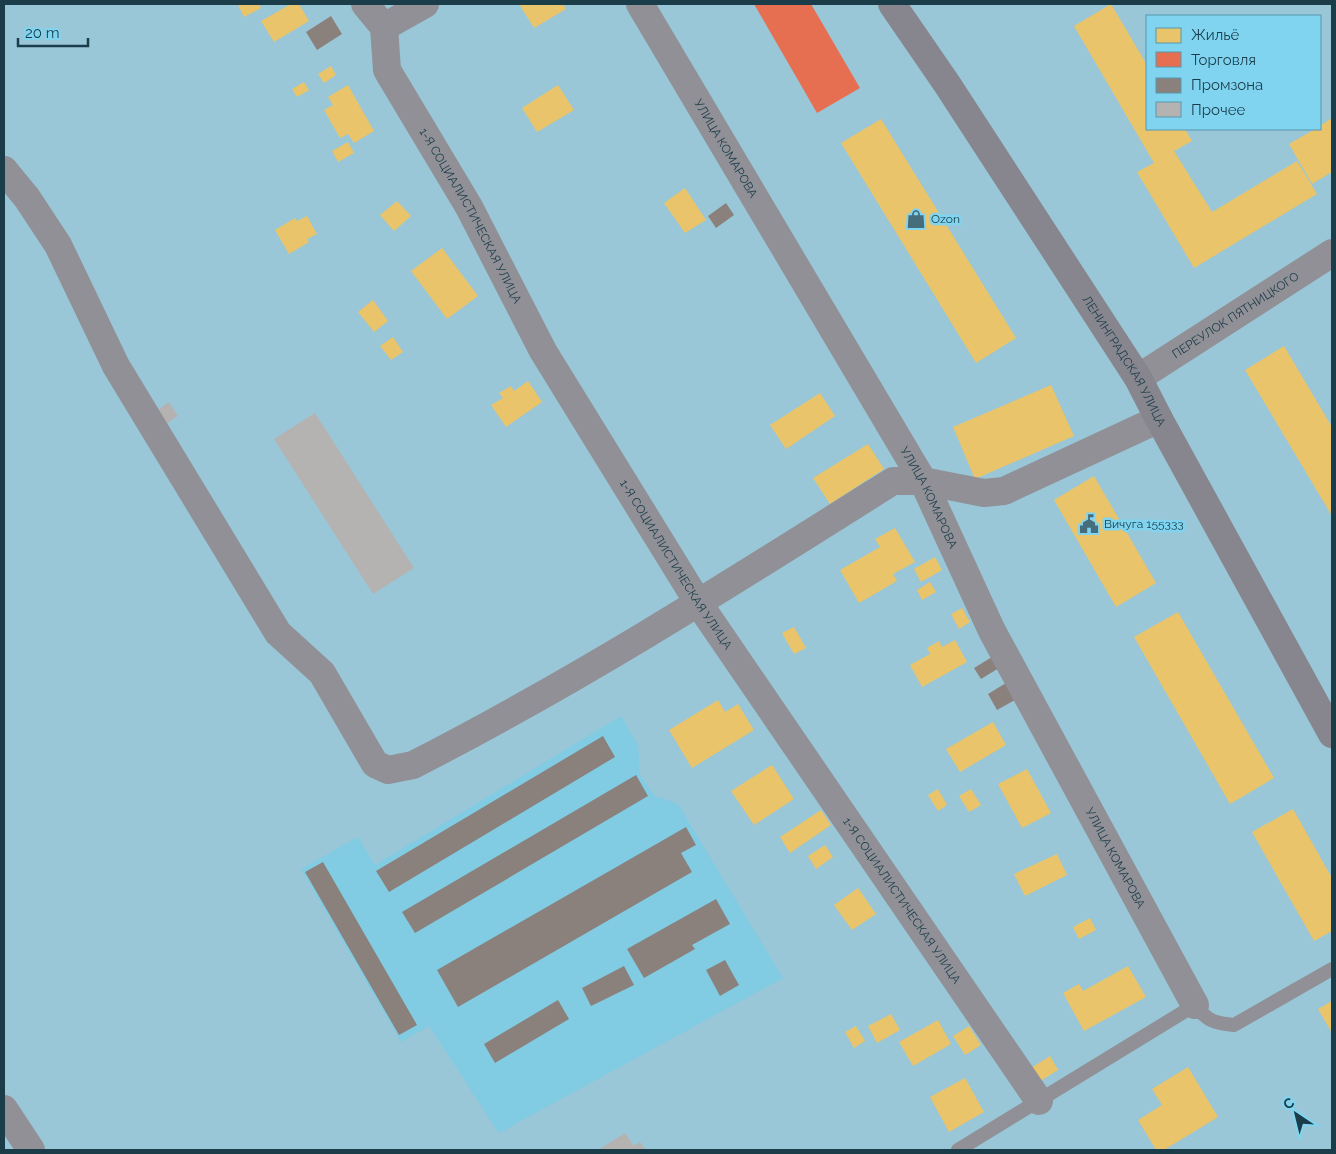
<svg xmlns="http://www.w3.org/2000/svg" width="1336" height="1154" font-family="Raleway,sans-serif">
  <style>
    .built { fill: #81cbe3 }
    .homes { fill: #e9c46a }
    .shops { fill: #e76f51 }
    .industry { fill: #8a817c }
    .building { fill: #b4b3b2 }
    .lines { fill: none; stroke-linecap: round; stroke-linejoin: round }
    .service { stroke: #909096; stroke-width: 14 }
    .minor { stroke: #909096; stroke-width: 28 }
    .tertiary { stroke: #909096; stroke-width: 28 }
    .secondary { stroke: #87858d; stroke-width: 28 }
    .labels { text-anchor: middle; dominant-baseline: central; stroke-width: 5; stroke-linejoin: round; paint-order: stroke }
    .street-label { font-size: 12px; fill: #1a3d49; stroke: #80d4f0 }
    .poi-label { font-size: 12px; fill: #1a3d49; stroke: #80d4f0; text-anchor: start }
  </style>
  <rect width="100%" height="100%" fill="#99c7d7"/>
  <path class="built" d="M 621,716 L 638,745 L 640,775 L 655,796 L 678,804 L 783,978 L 499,1133 L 429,1026 L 401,1042 L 301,869 L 358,837 L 375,865 Z"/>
  <path class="homes" d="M 240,4 L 259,4 L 261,8 L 244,17 L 238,5 Z
    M 291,4 L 299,4 L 309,21 L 274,42 L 261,21 Z
    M 519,4 L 563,4 L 566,9 L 534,28 Z
    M 1111,4 L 1147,65 L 1147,129 L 1185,129 L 1192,141 L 1174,151 L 1212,212 L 1297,161 L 1317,194 L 1194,268 L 1137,172 L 1154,163 L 1074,26 Z
    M 331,66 L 336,75 L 324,83 L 318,74 Z
    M 304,82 L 309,90 L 297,97 L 292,89 Z
    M 348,85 L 374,131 L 354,143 L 348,134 L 340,138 L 324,110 L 333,105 L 328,97 Z
    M 558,85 L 574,110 L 537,132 L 522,108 Z
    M 1332,118 L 1332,172 L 1312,184 L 1289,144 L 1315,129 L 1320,129 L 1320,126 Z
    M 881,119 L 1016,338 L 976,363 L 841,143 Z
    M 348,142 L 354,153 L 338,162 L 332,151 Z
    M 685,188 L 706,220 L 685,233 L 664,203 Z
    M 397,201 L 411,216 L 394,231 L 380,215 Z
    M 307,216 L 317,234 L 307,239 L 309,242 L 289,254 L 275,230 L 295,218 L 297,221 Z
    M 442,248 L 478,296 L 447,319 L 411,271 Z
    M 373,300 L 388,321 L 374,332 L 358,312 Z
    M 393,337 L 403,352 L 391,360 L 380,346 Z
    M 1284,346 L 1332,427 L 1332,516 L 1245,370 Z
    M 528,381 L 542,402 L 506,427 L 491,405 L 503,398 L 499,393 L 511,386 L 514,391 Z
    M 1051,385 L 1074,436 L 975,479 L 953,427 Z
    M 820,393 L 835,416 L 786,449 L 770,425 Z
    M 868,444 L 884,469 L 830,504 L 813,478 Z
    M 1094,476 L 1156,583 L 1116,607 L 1054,500 Z
    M 895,528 L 915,562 L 893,574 L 897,581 L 859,603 L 840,570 L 880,547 L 875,539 Z
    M 935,557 L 942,570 L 921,582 L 914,569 Z
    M 930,582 L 936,592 L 922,600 L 917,590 Z
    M 962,608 L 970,622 L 959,629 L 951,614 Z
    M 1178,612 L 1274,778 L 1230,804 L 1134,637 Z
    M 794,627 L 806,648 L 794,654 L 782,633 Z
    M 955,640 L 967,662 L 922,687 L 910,665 L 930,654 L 927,648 L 939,641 L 942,647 Z
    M 718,700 L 725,712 L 738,704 L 754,730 L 692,768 L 669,730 Z
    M 993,722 L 1006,745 L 960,772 L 946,749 Z
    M 772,765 L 794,799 L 754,825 L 731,791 Z
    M 1027,769 L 1051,813 L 1022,828 L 998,784 Z
    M 938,789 L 947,805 L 938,811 L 928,795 Z
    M 971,789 L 981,805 L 969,812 L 959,796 Z
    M 1293,809 L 1332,878 L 1332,931 L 1314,941 L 1252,832 Z
    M 821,810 L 831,825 L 790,853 L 780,837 Z
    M 825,845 L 833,857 L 816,869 L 808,856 Z
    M 1057,854 L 1067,875 L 1025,896 L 1014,874 Z
    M 858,888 L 876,914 L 852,930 L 834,905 Z
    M 1090,918 L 1096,930 L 1079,939 L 1073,927 Z
    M 1128,966 L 1146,997 L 1084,1031 L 1063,993 L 1079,984 L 1083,991 Z
    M 1332,1001 L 1332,1033 L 1318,1009 Z
    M 891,1014 L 900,1030 L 877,1043 L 868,1026 Z
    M 938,1020 L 951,1044 L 913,1066 L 899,1042 Z
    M 856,1026 L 865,1041 L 854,1048 L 845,1032 Z
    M 969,1026 L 981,1045 L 965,1055 L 953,1036 Z
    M 1050,1056 L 1058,1070 L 1039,1082 L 1031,1068 Z
    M 1188,1067 L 1218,1117 L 1164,1150 L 1156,1150 L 1138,1120 L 1162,1105 L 1152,1089 Z
    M 965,1078 L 984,1112 L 949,1132 L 930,1097 Z"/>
  <path class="shops" d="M 754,4 L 811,4 L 860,88 L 817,113 Z"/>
  <path class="industry" d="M 331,16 L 342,34 L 317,50 L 306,32 Z
    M 726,203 L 734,215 L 716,228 L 708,216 Z
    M 992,657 L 999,668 L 981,679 L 974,668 Z
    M 1006,683 L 1015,700 L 997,710 L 988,694 Z
    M 603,736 L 615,757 L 389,892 L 376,871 Z
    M 636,775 L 648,796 L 415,933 L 402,912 Z
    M 686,827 L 696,845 L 681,853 L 692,872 L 458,1007 L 437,970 Z
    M 323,862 L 417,1025 L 399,1035 L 305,872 Z
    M 716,899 L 730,924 L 692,945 L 695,949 L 644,978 L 627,949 Z
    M 725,960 L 739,985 L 720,996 L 706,970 Z
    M 624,966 L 634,985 L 591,1006 L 582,988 Z
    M 558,1000 L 569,1019 L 495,1063 L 484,1044 Z"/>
  <path class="building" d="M 169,402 L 178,416 L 165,425 L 156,411 Z
    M 315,413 L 414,568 L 373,594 L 274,439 Z
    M 625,1133 L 634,1146 L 640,1142 L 646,1150 L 598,1150 Z"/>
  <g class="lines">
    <path class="service" d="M 958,1150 L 1195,1005 C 1207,1021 1214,1023 1234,1025 L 1332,969"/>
    <g class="minor">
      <path id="s1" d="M 365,4 L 384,27 L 387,70 L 469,207 L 543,351 L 699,604 L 1039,1101"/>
      <path id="s2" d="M 640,4 L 923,481 L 992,631 L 1195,1005"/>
      <path d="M 384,27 L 425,4"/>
      <path d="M 4,170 L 27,198 L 58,245 L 116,366 L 278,633 L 322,673 L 375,764 L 388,770 L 413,765 C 579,680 736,580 893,481 L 923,481 L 984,493 L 1004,491 L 1159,419"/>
    </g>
    <g class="tertiary">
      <path id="s3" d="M 1138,378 L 1332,253"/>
      <path d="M 4,1109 L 31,1150"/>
    </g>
    <path class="secondary" id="s4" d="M 892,4 L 947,84 L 1138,378 L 1159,419 L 1332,734"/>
  </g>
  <defs>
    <g id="shop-bare" transform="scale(1.5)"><path d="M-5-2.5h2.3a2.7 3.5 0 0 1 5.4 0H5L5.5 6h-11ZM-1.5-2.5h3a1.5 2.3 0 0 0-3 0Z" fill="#466d7b" stroke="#80d4f0" stroke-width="2.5" paint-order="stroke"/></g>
    <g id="civic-bare" transform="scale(1.5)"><path d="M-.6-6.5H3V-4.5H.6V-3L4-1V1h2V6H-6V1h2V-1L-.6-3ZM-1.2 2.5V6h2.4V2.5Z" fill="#466d7b" stroke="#80d4f0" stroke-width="2.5" paint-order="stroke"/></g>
  </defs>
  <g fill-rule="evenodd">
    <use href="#shop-bare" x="916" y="219"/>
    <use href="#civic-bare" x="1089" y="524"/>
  </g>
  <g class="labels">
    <g class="street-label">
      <text stroke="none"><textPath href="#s2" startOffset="168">УЛИЦА КОМАРОВА</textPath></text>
      <text stroke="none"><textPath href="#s1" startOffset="241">1-Я СОЦИАЛИСТИЧЕСКАЯ УЛИЦА</textPath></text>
      <text stroke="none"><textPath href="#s3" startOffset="116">ПЕРЕУЛОК ПЯТНИЦКОГО</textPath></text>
      <text stroke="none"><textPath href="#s4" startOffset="426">ЛЕНИНГРАДСКАЯ УЛИЦА</textPath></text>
      <text stroke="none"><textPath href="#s2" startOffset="572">УЛИЦА КОМАРОВА</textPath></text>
      <text stroke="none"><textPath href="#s1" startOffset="646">1-Я СОЦИАЛИСТИЧЕСКАЯ УЛИЦА</textPath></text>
      <text stroke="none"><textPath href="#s2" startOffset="978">УЛИЦА КОМАРОВА</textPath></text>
      <text stroke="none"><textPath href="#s1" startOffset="1051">1-Я СОЦИАЛИСТИЧЕСКАЯ УЛИЦА</textPath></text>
    </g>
    <g class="poi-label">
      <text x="931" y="219">Ozon</text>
      <text x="1104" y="524">Вичуга 155333</text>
    </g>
  </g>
  <rect width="1336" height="1154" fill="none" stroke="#1a3d49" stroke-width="10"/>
  <rect x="1146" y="15" width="175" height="115" fill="#80d4f0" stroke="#5798ad"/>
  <rect x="1156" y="28" width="25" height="15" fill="#e9c46a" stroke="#5798ad"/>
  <text x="1191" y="40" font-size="15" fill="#1a3d49">Жильё</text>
  <rect x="1156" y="52" width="25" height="15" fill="#e76f51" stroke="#5798ad"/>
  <text x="1191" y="65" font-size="15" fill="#1a3d49">Торговля</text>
  <rect x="1156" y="78" width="25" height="15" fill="#8a817c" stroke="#5798ad"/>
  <text x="1191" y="90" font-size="15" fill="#1a3d49">Промзона</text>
  <rect x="1156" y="102" width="25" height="15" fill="#b4b3b2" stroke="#5798ad"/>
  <text x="1191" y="115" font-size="15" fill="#1a3d49">Прочее</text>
  <g transform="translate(1296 1114) rotate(325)" stroke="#80d4f0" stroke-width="4" paint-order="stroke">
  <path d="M0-4L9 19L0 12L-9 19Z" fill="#1a3d49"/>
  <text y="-8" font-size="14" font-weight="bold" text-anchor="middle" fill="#1a3d49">С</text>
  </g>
  <path d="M18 38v8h70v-8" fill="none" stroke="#1a3d49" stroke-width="2.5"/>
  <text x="25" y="38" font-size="15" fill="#1a3d49" stroke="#80d4f0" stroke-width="4" paint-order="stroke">20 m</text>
</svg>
